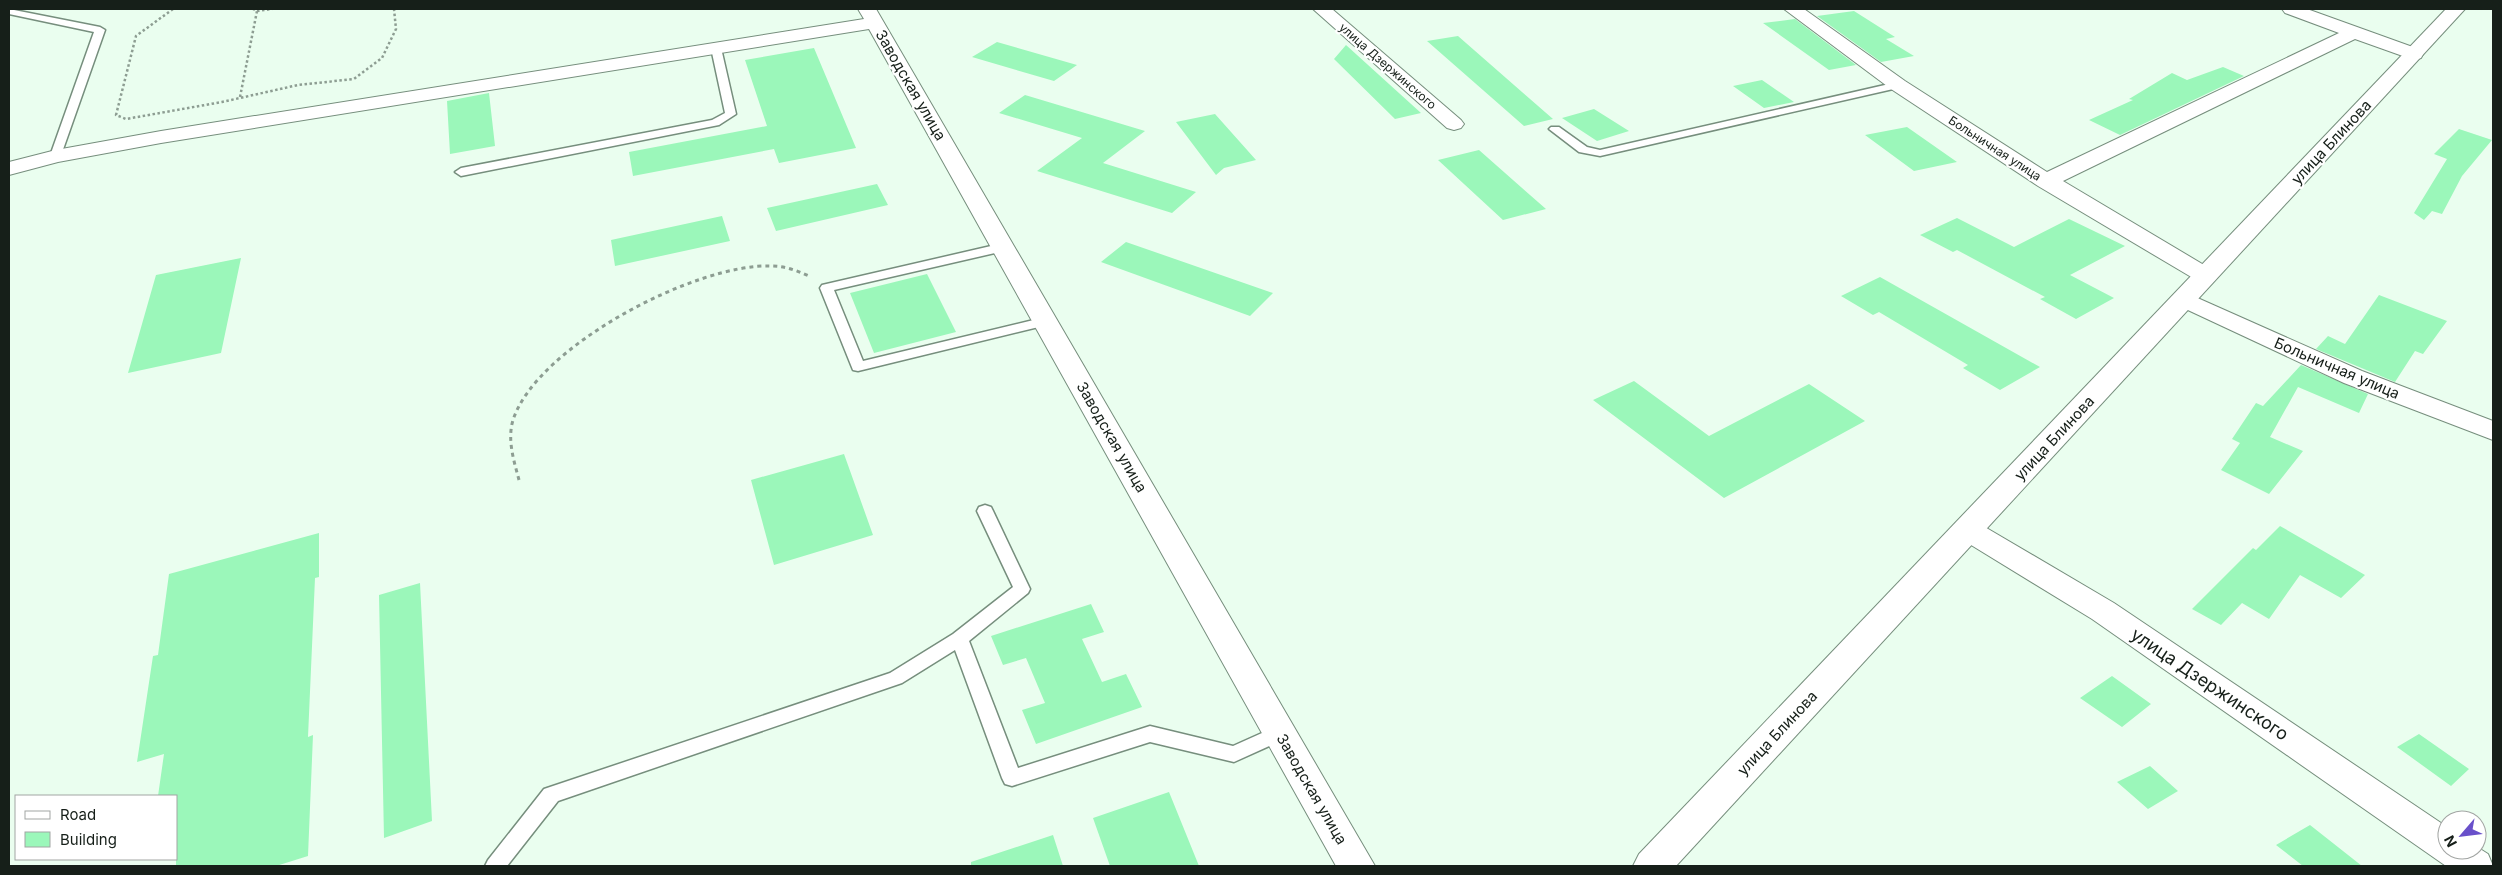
<svg xmlns="http://www.w3.org/2000/svg" width="2502" height="875" font-family="Inter,sans-serif">
  <style>
    .building { fill: #9bf7ba }
    .lines { fill: none; stroke-linecap: round; stroke-linejoin: round }
    .lane-casing { stroke: #768e7d; stroke-width: 3 }
    .street-casing { stroke: #768e7d; stroke-width: 2 }
    .secondary-casing { stroke: #768e7d; stroke-width: 2 }
    .path-far1 { stroke: #8d9d92; stroke-width: 2.5; stroke-dasharray: 2.5 2.5; stroke-linecap: butt }
    .path { stroke: #8d9d92; stroke-width: 3; stroke-dasharray: 4 4; stroke-linecap: butt }
    .lane { fill: #fff; fill-rule: evenodd }
    .street { fill: #fff; fill-rule: evenodd }
    .secondary { fill: #fff; fill-rule: evenodd }
    .labels { text-anchor: middle; dominant-baseline: central; stroke-width: 4.5; stroke-linejoin: round; paint-order: stroke }
    .far-street-label { font-size: 12px; fill: #161f19; stroke: #fff }
    .street-label { font-size: 15px; fill: #161f19; stroke: #fff }
    .near-street-label { font-size: 18px; fill: #161f19; stroke: #fff }
  </style>
  <rect width="100%" height="100%" fill="#eafeef"/>
  <path class="building" d="M 1854,11 L 1895,37 L 1886,39 L 1914,56 L 1881,62 L 1817,16 Z
    M 1795,19 L 1856,65 L 1829,70 L 1763,23 Z
    M 1458,36 L 1553,119 L 1524,126 L 1427,41 Z
    M 997,42 L 1077,65 L 1054,81 L 972,57 Z
    M 1346,45 L 1389,84 L 1421,113 L 1395,119 L 1334,59 Z
    M 814,48 L 856,148 L 779,163 L 774,149 L 633,176 L 629,152 L 767,126 L 745,60 Z
    M 2223,67 L 2244,76 L 2120,135 L 2089,120 L 2133,100 L 2129,99 L 2172,73 L 2187,80 Z
    M 1762,80 L 1794,102 L 1764,108 L 1733,86 Z
    M 489,93 L 495,146 L 450,154 L 447,101 Z
    M 1025,95 L 1145,131 L 1103,163 L 1196,192 L 1172,213 L 1037,171 L 1082,138 L 999,113 Z
    M 1594,109 L 1629,131 L 1597,141 L 1562,118 Z
    M 1215,114 L 1256,160 L 1224,168 L 1216,175 L 1176,122 Z
    M 1907,127 L 1957,162 L 1914,171 L 1865,135 Z
    M 2459,129 L 2492,140 L 2462,176 L 2442,214 L 2432,211 L 2424,220 L 2414,213 L 2447,159 L 2434,154 Z
    M 1479,150 L 1546,209 L 1503,220 L 1438,160 Z
    M 877,184 L 888,205 L 776,231 L 767,208 Z
    M 722,216 L 730,241 L 615,266 L 611,240 Z
    M 1957,218 L 2014,247 L 2069,219 L 2125,246 L 2070,275 L 2114,298 L 2076,319 L 2040,299 L 2045,297 L 1957,250 L 1953,252 L 1920,235 Z
    M 1126,242 L 1273,293 L 1250,316 L 1101,262 Z
    M 241,258 L 221,353 L 128,373 L 156,275 Z
    M 927,274 L 956,332 L 874,353 L 850,293 Z
    M 1880,277 L 2040,367 L 2000,390 L 1963,368 L 1968,365 L 1879,312 L 1873,315 L 1841,296 Z
    M 2379,295 L 2447,321 L 2423,354 L 2415,351 L 2395,382 L 2316,349 L 2328,336 L 2345,344 Z
    M 2301,365 L 2368,394 L 2359,413 L 2298,387 L 2270,437 L 2303,451 L 2269,494 L 2221,470 L 2240,443 L 2232,439 L 2256,403 L 2263,406 Z
    M 1634,381 L 1709,436 L 1809,384 L 1865,421 L 1724,498 L 1593,400 Z
    M 844,454 L 873,535 L 774,565 L 751,480 Z
    M 2280,526 L 2365,575 L 2341,598 L 2300,575 L 2269,619 L 2242,603 L 2221,625 L 2192,609 L 2253,548 L 2256,550 Z
    M 319,533 L 319,577 L 315,578 L 308,737 L 313,735 L 308,856 L 276,866 L 176,866 L 176,796 L 158,796 L 164,754 L 137,762 L 153,656 L 158,655 L 169,574 Z
    M 420,583 L 432,821 L 384,838 L 379,595 Z
    M 1091,604 L 1104,632 L 1082,639 L 1102,682 L 1126,674 L 1142,707 L 1036,744 L 1022,710 L 1045,703 L 1026,658 L 1003,665 L 991,636 Z
    M 2112,676 L 2151,704 L 2122,727 L 2080,698 Z
    M 2419,734 L 2469,769 L 2451,786 L 2397,747 Z
    M 2150,766 L 2178,791 L 2148,809 L 2117,782 Z
    M 1169,792 L 1199,866 L 1110,866 L 1093,818 Z
    M 2310,825 L 2362,866 L 2303,866 L 2276,845 Z
    M 1053,835 L 1063,866 L 971,866 L 971,862 Z"/>
  <g class="lines">
    <g class="lane-casing">
      <path id="lane" d="M 9,9 L 100,27 L 105,30 L 60,158 L 56,159 L 50,156 L 94,32 L 9,14 Z
        M 716,45 L 721,48 L 736,114 L 719,125 L 461,176 L 455,172 L 461,168 L 712,120 L 725,113 L 711,48 Z
        M 1898,82 L 1902,83 L 1902,87 L 1600,156 L 1579,152 L 1549,129 L 1551,127 L 1559,127 L 1587,147 L 1600,150 Z
        M 1004,243 L 1010,247 L 1008,250 L 834,290 L 863,361 L 1046,317 L 1051,318 L 1053,321 L 1051,324 L 858,371 L 853,370 L 820,288 L 822,285 Z
        M 985,505 L 991,507 L 993,511 L 1030,589 L 1028,593 L 969,641 L 1018,768 L 1150,726 L 1233,746 L 1280,725 L 1287,728 L 1289,733 L 1287,738 L 1234,762 L 1150,742 L 1012,786 L 1005,784 L 1002,778 L 955,650 L 902,683 L 558,801 L 507,866 L 485,866 L 488,860 L 544,789 L 890,673 L 953,634 L 1013,587 L 977,511 L 979,507 Z"/>
    </g>
    <g class="street-casing">
      <path id="street" d="M 858,9 L 876,9 L 1375,866 L 1336,866 L 869,29 L 161,143 L 58,162 L 9,175 L 9,162 L 56,150 L 161,131 L 864,19 Z
        M 1313,9 L 1332,9 L 1461,120 L 1464,124 L 1461,128 L 1454,130 L 1447,128 Z
        M 1784,9 L 1804,9 L 1905,81 L 2047,172 L 2339,33 L 2285,13 L 2282,9 L 2307,9 L 2421,50 L 2423,54 L 2421,58 L 2414,60 L 2355,39 L 2063,181 L 2214,271 L 2218,276 L 2214,281 L 2206,283 L 2198,281 L 2038,186 L 1891,89 Z
        M 2184,292 L 2362,371 L 2493,421 L 2493,440 L 2344,383 L 2175,304 L 2172,299 L 2175,294 Z
        M 1968,520 L 1978,523 L 2114,603 L 2447,827 L 2447,850 L 2477,850 L 2477,847 L 2488,854 L 2493,866 L 2446,866 L 2092,619 L 1958,537 L 1953,530 L 1958,523 Z"/>
    </g>
    <g class="secondary-casing">
      <path id="secondary" d="M 2446,9 L 2465,9 L 1676,866 L 1633,866 L 1639,854 Z"/>
    </g>
    <path class="path-far1" d="M 173,9 L 136,36 L 116,115 L 126,119 L 222,102 L 298,85 L 354,79 L 382,58 L 396,29 L 394,9
      M 257,11 L 272,9
      M 240,97 L 257,11 L 253,9"/>
    <path class="path" d="M 519,480 C 514,461 507,440 513,420 C 537,346 697,263 771,266 C 786,266 798,271 811,277"/>
    <use href="#lane" class="lane"/>
    <use href="#street" class="street"/>
    <use href="#secondary" class="secondary"/>
  </g>
  <g class="labels">
    <g class="far-street-label">
      <text transform="translate(1388 66) rotate(41)">улица Дзержинского</text>
      <text transform="translate(1995 148) rotate(33)">Больничная улица</text>
    </g>
    <g class="street-label">
      <text transform="translate(911 85) rotate(60)">Заводская улица</text>
      <text transform="translate(2331 142) rotate(-47)">улица Блинова</text>
      <text transform="translate(2337 368) rotate(23)">Больничная улица</text>
      <text transform="translate(1112 437) rotate(60)">Заводская улица</text>
      <text transform="translate(2054 438) rotate(-47)">улица Блинова</text>
      <text transform="translate(1777 733) rotate(-47)">улица Блинова</text>
      <text transform="translate(1312 789) rotate(60)">Заводская улица</text>
    </g>
    <g class="near-street-label">
      <text transform="translate(2210 684) rotate(34)">улица Дзержинского</text>
    </g>
  </g>
  <rect width="2502" height="875" fill="none" stroke="#161f19" stroke-width="20"/>
  <rect x="15" y="795" width="162" height="65" fill="#ffffff" stroke="#a2a5a3"/>
  <rect x="25" y="811" width="25" height="8" fill="#ffffff" stroke="#a2a5a3"/>
  <text x="60" y="820" font-size="15" fill="#161f19">Road</text>
  <rect x="25" y="832" width="25" height="15" fill="#9bf7ba" stroke="#a2a5a3"/>
  <text x="60" y="845" font-size="15" fill="#161f19">Building</text>
  <g transform="translate(2462 835) rotate(242)"><circle r="24" fill="#ffffff" stroke="#a2a5a3"/>
  <path d="M0-4L9 19L0 12L-9 19Z" fill="#6950ca"/>
  <text y="-8" font-size="14" font-weight="bold" text-anchor="middle" fill="#161f19">N</text>
  </g>
</svg>
